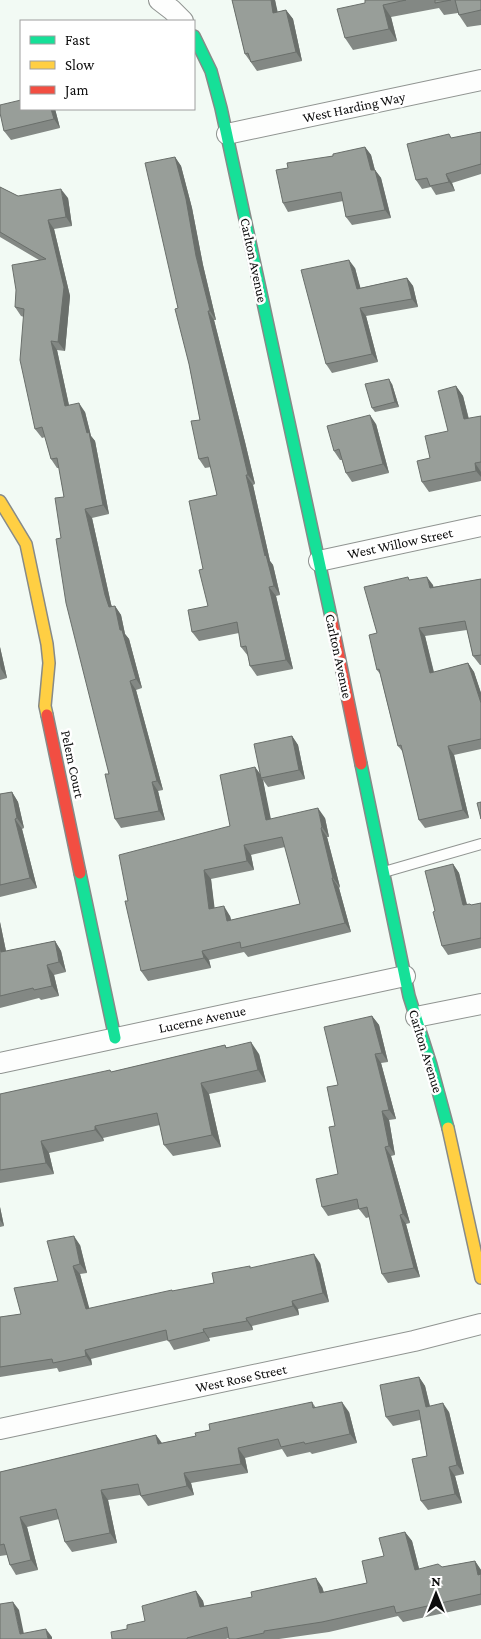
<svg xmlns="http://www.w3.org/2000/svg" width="481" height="1639" font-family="'Crimson Pro',serif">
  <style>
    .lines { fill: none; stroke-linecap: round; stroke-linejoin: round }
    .lane-casing { stroke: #909491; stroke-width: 12 }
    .street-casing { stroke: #909491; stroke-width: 22 }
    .fast-casing { stroke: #878a88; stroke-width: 14 }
    .slow-casing { stroke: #878a88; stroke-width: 14 }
    .jam-casing { stroke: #878a88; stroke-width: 14 }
    .lane { stroke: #fdfefd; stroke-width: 10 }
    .street { stroke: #fdfefd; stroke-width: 20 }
    .fast { stroke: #16e098; stroke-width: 11 }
    .slow { stroke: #ffcf43; stroke-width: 11 }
    .jam { stroke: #f24e42; stroke-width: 11 }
    .wall { fill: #838884; fill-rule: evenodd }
    .shaded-wall { fill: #6a6f6b }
    .building { fill: #989e99; stroke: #6a6f6b; fill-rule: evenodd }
    .labels { text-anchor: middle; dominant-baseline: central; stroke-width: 5; stroke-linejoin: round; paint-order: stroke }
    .street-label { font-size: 14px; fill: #0d0d0d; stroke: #fff }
  </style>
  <rect width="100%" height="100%" fill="#f2faf4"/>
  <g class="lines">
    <g class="lane-casing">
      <path id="lane" d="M 384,872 L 481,844"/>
    </g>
    <g class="street-casing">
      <path id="street" d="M 159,0 L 172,10 L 183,21
        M 227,134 L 481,80
        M 319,561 L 481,526
        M 416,1017 L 481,1004
        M 0,1063 L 405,976
        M 0,1429 L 414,1341 L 481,1324"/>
    </g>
    <g class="fast-casing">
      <path id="fast" d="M 194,36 L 211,71 L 221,108 L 331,617
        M 361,764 L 409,996 L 431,1065 L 448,1128
        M 80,873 L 115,1038"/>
    </g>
    <g class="slow-casing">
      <path id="slow" d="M 0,501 L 26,544 L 47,644 L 49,663 L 45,706 L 47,715
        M 448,1128 L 481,1278"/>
    </g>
    <g class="jam-casing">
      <path id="jam" d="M 331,617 L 361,764
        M 47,715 L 80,873"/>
    </g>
    <use href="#lane" class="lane"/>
    <use href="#street" class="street"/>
    <use href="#fast" class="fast"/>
    <use href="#slow" class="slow"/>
    <use href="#jam" class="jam"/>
  </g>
  <path class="wall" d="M 232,0 L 275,0 L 277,12 L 286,10 L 293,19 L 302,61 L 257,71 L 245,54 Z
    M 365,0 L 481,0 L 481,25 L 467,27 L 459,15 L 458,13 L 444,15 L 439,8 L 391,17 L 397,41 L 353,50 L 345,38 L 365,3 Z
    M 55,109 L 60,128 L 11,140 L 4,131 Z
    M 481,132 L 481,174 L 452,183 L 455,191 L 436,195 L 431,187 L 422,189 L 416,180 L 452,138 Z
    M 365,147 L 371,155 L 375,170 L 381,178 L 391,218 L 352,225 L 346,217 L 343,201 L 288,212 L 283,203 L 288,168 Z
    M 175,157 L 181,166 L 192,208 L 203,265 L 216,320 L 214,320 L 245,442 L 255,484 L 253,485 L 270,561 L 273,565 L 280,595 L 276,596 L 293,669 L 257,676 L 250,666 L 248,656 L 241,647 L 239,633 L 199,641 L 192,632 L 208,606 L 203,569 L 217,495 L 211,467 L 205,468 L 199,459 L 200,420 L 178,308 Z
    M 0,187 L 18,196 L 68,198 L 72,226 L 54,229 L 70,296 L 65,351 L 57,350 L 69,405 L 85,412 L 91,436 L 95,441 L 109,514 L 92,518 L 111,604 L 112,607 L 115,606 L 121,615 L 125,634 L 129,639 L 142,688 L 136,690 L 163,790 L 158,791 L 165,820 L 121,828 L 115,819 L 109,774 L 61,538 L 64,497 L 59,468 L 57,468 L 51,459 L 45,437 L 42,438 L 35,429 L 24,317 L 21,316 L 15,307 L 39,260 L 0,237 Z
    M 355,268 L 360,288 L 407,278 L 413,286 L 418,307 L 366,316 L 378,362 L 332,373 L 326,364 Z
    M 392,384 L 399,407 L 375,412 L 372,408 Z
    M 456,386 L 463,396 L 469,419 L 481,416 L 481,481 L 429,492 L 422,482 L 430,458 L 448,431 Z
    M 376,424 L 389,473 L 352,482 L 346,473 L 342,460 L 340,460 L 334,451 Z
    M 481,579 L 481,665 L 480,665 L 473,656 L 467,630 L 425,636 L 434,672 L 468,663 L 474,672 L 481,693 L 481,749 L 454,755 L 469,818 L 425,828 L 419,820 L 403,752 L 398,746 L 380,674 L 377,670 L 377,633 L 411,580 L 433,585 L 433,587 Z
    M 0,647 L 7,678 L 0,680 Z
    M 292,736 L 298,745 L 305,779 L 268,787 L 263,780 L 270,819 L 325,818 L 329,837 L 327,837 L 340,887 L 339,888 L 351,932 L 248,957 L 244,952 L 209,960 L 211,968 L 148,981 L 141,971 L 128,901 L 230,826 L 255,767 L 261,775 ZM 285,847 L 300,904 L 231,920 L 230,916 L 214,908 L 211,879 L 254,870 L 251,855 Z
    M 12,792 L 18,802 L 24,828 L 22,829 L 37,888 L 0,897 L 0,794 Z
    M 453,864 L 459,873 L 467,904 L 472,905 L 481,903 L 481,948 L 448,955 L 442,946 L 435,911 Z
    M 0,922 L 6,951 L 55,941 L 61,951 L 66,972 L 54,975 L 59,996 L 41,1000 L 39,998 L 0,1008 Z
    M 372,1016 L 379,1025 L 388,1062 L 381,1063 L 396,1119 L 389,1120 L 395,1155 L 391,1156 L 410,1223 L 406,1224 L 420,1277 L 388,1283 L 382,1274 L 370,1217 L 366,1218 L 359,1209 L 328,1216 L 322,1207 L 338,1174 L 335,1126 L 338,1085 Z
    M 225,1045 L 226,1047 L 259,1054 L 266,1082 L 209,1094 L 221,1147 L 173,1156 L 164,1145 L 160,1125 L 103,1138 L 104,1141 L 49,1153 L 54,1174 L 0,1183 L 0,1094 L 111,1072 Z
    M 0,1207 L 4,1226 L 0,1227 Z
    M 80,1245 L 87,1273 L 80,1274 L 89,1309 L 214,1283 L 251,1268 L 320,1263 L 329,1302 L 298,1309 L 299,1315 L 252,1326 L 253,1330 L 209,1338 L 210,1341 L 174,1350 L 168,1340 L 91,1359 L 92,1365 L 59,1372 L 57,1368 L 0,1377 L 0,1317 L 21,1314 L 58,1281 Z
    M 419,1377 L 425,1386 L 430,1406 L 449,1412 L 464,1474 L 455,1476 L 462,1503 L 428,1510 L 421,1501 L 427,1456 L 420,1420 L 393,1426 L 386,1417 Z
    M 312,1402 L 316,1408 L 349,1412 L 357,1443 L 312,1454 L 310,1452 L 287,1457 L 282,1449 L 245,1458 L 248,1473 L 191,1483 L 194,1495 L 148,1506 L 140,1495 L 108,1500 L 117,1543 L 72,1552 L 65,1542 L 59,1519 L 27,1527 L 38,1570 L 16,1575 L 10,1565 L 7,1555 L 0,1556 L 0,1472 L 156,1435 L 162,1443 L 196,1436 L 210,1430 Z
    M 405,1532 L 412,1541 L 419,1569 L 442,1567 L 475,1561 L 481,1570 L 481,1605 L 403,1622 L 398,1616 L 329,1632 L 279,1639 L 229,1639 L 229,1638 L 226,1639 L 112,1639 L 127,1629 L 145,1621 L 196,1591 L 203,1601 L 204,1606 L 322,1587 L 324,1592 L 367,1583 L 384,1556 Z"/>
  <path class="shaded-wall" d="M 271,0 L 275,0 L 280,22 L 273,13 Z
    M 383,5 L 391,17 L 397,41 L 389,29 Z
    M 286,10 L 293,19 L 302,61 L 296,52 Z
    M 51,109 L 55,109 L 60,128 L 54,119 Z
    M 365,147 L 371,155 L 377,179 L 371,170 Z
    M 175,157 L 181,166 L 192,208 L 203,265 L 216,320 L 210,311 L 196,256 Z
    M 375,170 L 381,178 L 391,218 L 385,210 Z
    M 446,174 L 452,183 L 455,191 L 449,182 Z
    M 61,189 L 68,198 L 72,226 L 66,217 Z
    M 48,220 L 54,229 L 70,296 L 65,351 L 58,342 Z
    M 349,260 L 355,268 L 363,297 L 357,289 Z
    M 407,278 L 413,286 L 418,307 L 412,299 Z
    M 360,308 L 366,316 L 378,362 L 372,354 Z
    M 208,311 L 214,320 L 245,442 L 255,484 L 248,475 Z
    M 51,341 L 57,350 L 71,415 L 65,406 Z
    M 389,379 L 392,384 L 399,407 L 395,402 Z
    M 456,386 L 463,396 L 471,429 L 464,419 Z
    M 79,403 L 85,412 L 91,436 L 95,441 L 109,514 L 103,505 Z
    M 370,415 L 376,424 L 389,473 L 383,464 Z
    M 475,463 L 481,472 L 481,477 L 476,471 Z
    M 246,475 L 253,485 L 270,561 L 273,565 L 280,595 L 274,586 L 265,556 Z
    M 85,509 L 92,518 L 111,604 L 115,616 L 109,607 L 105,595 Z
    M 427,577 L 433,585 L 436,596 L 430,588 Z
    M 269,587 L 276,596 L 293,669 L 286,660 Z
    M 115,606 L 121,615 L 125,634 L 129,639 L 142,688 L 136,679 L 120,630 Z
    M 419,628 L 425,636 L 436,682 L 430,673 Z
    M 0,647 L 7,678 L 1,669 L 0,665 Z
    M 468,663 L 474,672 L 481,693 L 481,703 Z
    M 130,681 L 136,690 L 163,790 L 157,781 Z
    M 292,736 L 298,745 L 305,779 L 299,770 Z
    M 448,746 L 454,755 L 469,818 L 463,810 Z
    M 255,767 L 262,777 L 261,778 L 263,780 L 273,829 L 266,820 Z
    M 152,782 L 158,791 L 165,820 L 159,811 Z
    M 12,792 L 18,802 L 24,828 L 17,818 Z
    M 318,808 L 325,818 L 329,837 L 322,827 Z
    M 15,819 L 22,829 L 37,888 L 30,878 Z
    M 321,828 L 327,837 L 340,887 L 333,878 Z
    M 244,845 L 251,855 L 254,870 L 247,861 Z
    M 453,864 L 459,873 L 469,914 L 463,905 Z
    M 204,870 L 211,879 L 216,919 L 209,909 Z
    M 332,878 L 339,888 L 351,932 L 345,923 Z
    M 224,906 L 230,916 L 234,931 L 227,921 Z
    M 0,922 L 8,961 L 1,952 L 0,945 Z
    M 55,941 L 61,951 L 66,972 L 59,962 Z
    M 202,951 L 209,960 L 211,968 L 204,958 Z
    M 47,965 L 54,975 L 59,996 L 52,986 Z
    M 372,1016 L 379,1025 L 388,1062 L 382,1053 Z
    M 251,1042 L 259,1054 L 266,1082 L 258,1070 Z
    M 375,1054 L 381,1063 L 396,1119 L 389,1110 Z
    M 201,1083 L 209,1094 L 221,1147 L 212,1135 Z
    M 382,1111 L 389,1120 L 395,1155 L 389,1146 Z
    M 95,1126 L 103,1138 L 104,1141 L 95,1130 Z
    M 41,1141 L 49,1153 L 54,1174 L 46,1163 Z
    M 385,1147 L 391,1156 L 410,1223 L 403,1214 Z
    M 0,1207 L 4,1226 L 0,1220 Z
    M 400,1215 L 406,1224 L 420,1277 L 414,1268 Z
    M 74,1236 L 80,1245 L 87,1273 L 80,1264 Z
    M 314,1254 L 320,1263 L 329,1302 L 323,1293 Z
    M 73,1266 L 80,1274 L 92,1318 L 86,1309 Z
    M 292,1301 L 298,1309 L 299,1315 L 293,1306 Z
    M 246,1318 L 252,1326 L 253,1330 L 247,1321 Z
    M 203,1329 L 209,1338 L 210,1341 L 204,1332 Z
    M 85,1350 L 91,1359 L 92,1365 L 86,1356 Z
    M 419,1377 L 425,1386 L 432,1416 L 426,1407 Z
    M 342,1402 L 349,1412 L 357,1443 L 350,1434 Z
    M 443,1403 L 449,1412 L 464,1474 L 457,1465 Z
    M 156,1435 L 163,1445 L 158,1444 Z
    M 238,1448 L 245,1458 L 248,1473 L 241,1464 Z
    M 449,1467 L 455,1476 L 462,1503 L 455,1494 Z
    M 184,1473 L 191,1483 L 194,1495 L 187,1486 Z
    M 101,1490 L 108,1500 L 117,1543 L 110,1533 Z
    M 20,1517 L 27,1527 L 38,1570 L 31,1560 Z
    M 405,1532 L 412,1541 L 422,1580 L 415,1570 Z
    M 475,1561 L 481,1570 L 481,1579 L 478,1575 Z
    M 316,1578 L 322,1587 L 326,1602 L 320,1593 Z
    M 196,1591 L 203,1601 L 207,1617 L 200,1607 Z
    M 13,1602 L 19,1610 L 25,1639 L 20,1634 Z
    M 46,1629 L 52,1637 L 52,1639 L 48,1639 Z"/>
  <path class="building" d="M 232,0 L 271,0 L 273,13 L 286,10 L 296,52 L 251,62 L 248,53 L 245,54 Z
    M 365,0 L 406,0 L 383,5 L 389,29 L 345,38 L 337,9 L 365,3 Z
    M 435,0 L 451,0 L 435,3 Z
    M 455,0 L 481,0 L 481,10 L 459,15 Z
    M 21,100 L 21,109 L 51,109 L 54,119 L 4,131 L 0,113 L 0,105 Z
    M 481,132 L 481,164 L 446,174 L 449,182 L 430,186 L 427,178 L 416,180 L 407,144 L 449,134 L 451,138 Z
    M 365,147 L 371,170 L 375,170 L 385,210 L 346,217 L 341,192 L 283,203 L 276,170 L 288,168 L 287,163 L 333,156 L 333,154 Z
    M 175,157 L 186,199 L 196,256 L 210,311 L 208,311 L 238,433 L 248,475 L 246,475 L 265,556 L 266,555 L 274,586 L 269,587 L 286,660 L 250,666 L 246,646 L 241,647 L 237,622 L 192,632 L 188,610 L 208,606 L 199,570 L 203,569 L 189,501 L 217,495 L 208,457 L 199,459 L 191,421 L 200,420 L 189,364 L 175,309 L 178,308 L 145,163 Z
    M 0,187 L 18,196 L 61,189 L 66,217 L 48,220 L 64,287 L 58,342 L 51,341 L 65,406 L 79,403 L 87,433 L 89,432 L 103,505 L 85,509 L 105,595 L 109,607 L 115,606 L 120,630 L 122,630 L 136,679 L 130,681 L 157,781 L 152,782 L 159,811 L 115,819 L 105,774 L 109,774 L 66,603 L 56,539 L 61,538 L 55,498 L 64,497 L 57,458 L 51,459 L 42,427 L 35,429 L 20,360 L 24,309 L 15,307 L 16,290 L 12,265 L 46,259 L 0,232 Z
    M 349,260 L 357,289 L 407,278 L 412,299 L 360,308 L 372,354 L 326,364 L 301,270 Z
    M 389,379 L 395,402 L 372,408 L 365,384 Z
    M 456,386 L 464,419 L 481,416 L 481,462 L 475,463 L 476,471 L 422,482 L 417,461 L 430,458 L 425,436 L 448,431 L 438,391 Z
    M 370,415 L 383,464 L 346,473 L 339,449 L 334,451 L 327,426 Z
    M 408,577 L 409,580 L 427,577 L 430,588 L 481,579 L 481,655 L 473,656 L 465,621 L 419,628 L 430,673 L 468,663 L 481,703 L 481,739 L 448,746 L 463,810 L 419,820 L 401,745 L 398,746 L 379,669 L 377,670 L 369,635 L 377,633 L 364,587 Z
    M 292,736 L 299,770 L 261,778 L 254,744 Z
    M 255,767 L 266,820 L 318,808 L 322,827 L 321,828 L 333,878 L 332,878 L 345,923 L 241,948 L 240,942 L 202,951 L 204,958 L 141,971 L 125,901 L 128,901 L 119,855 L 230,826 L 220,775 ZM 282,837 L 300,904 L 227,921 L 224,906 L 209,909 L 204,870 L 247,861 L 244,845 Z
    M 12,792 L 17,818 L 15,819 L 30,878 L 0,885 L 0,794 Z
    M 481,802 L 481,819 L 477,803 Z
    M 453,864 L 463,905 L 470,904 L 471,905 L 481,903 L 481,938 L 442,946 L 433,912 L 435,911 L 425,871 Z
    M 55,941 L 59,962 L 47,965 L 52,986 L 34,990 L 33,988 L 0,996 L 0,945 L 1,952 Z
    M 372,1016 L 382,1053 L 375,1054 L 389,1110 L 382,1111 L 389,1146 L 385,1147 L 403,1214 L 400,1215 L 414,1268 L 382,1274 L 367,1207 L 359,1209 L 357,1199 L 322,1207 L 316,1179 L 338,1174 L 329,1127 L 335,1126 L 327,1087 L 338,1085 L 324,1027 Z
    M 251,1042 L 258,1070 L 201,1083 L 212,1135 L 164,1145 L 157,1113 L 95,1126 L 95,1130 L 41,1141 L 46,1163 L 0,1170 L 0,1094 L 110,1070 L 111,1072 L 225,1045 L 226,1048 Z
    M 74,1236 L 80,1264 L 73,1266 L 86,1309 L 172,1290 L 172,1291 L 214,1283 L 212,1273 L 250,1266 L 250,1268 L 314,1254 L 323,1293 L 292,1301 L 293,1306 L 246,1318 L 247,1321 L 203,1329 L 204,1332 L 168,1341 L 166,1330 L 85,1350 L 86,1356 L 53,1363 L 52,1359 L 0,1367 L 0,1317 L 21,1314 L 14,1288 L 58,1281 L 47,1241 Z
    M 419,1377 L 426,1407 L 443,1403 L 457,1465 L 449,1467 L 455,1494 L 421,1501 L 412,1459 L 427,1456 L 419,1410 L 386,1417 L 380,1385 Z
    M 312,1402 L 313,1408 L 342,1402 L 350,1434 L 305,1444 L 304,1442 L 281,1447 L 278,1439 L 238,1448 L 241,1464 L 184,1473 L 187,1486 L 141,1496 L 138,1484 L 101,1490 L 110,1533 L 65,1542 L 56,1509 L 20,1517 L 31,1560 L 10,1565 L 4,1544 L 0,1545 L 0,1472 L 156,1435 L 158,1444 L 196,1436 L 195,1433 L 210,1430 L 209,1424 Z
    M 405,1532 L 415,1570 L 438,1564 L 442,1567 L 475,1561 L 478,1575 L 481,1574 L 481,1594 L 396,1613 L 394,1606 L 322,1622 L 264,1631 L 264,1633 L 236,1639 L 229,1639 L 227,1627 L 187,1638 L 187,1639 L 112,1639 L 111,1632 L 127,1629 L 127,1625 L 145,1621 L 142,1606 L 196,1591 L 200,1607 L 252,1597 L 251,1592 L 316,1578 L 320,1593 L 367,1583 L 362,1561 L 384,1556 L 379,1538 Z
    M 13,1602 L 20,1634 L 46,1629 L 48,1639 L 0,1639 L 0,1604 Z"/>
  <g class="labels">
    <g class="street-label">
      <text transform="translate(354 107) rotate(-12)">West Harding Way</text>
      <text transform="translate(254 260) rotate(78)">Carlton Avenue</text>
      <text transform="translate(400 543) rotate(-12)">West Willow Street</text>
      <text transform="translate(339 656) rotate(78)">Carlton Avenue</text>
      <text transform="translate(73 764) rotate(78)">Pelem Court</text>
      <text transform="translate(202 1019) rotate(-12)">Lucerne Avenue</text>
      <text transform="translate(426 1051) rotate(73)">Carlton Avenue</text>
      <text transform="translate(241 1378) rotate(-12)">West Rose Street</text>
    </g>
  </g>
  <rect x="20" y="20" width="175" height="90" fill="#ffffff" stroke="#9e9e9e"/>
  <rect x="30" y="36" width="25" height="8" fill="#16e098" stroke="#9e9e9e"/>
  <text x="65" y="45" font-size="15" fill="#0d0d0d">Fast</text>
  <rect x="30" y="61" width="25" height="8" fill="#ffcf43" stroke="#9e9e9e"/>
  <text x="65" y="70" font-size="15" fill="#0d0d0d">Slow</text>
  <rect x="30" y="86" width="25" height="8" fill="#f24e42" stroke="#9e9e9e"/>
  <text x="65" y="95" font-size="15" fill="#0d0d0d">Jam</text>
  <g transform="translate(436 1594)" stroke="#ffffff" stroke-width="4" paint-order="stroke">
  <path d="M0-4L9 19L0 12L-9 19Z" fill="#0d0d0d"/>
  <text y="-8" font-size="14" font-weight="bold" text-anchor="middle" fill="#0d0d0d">N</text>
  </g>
</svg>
